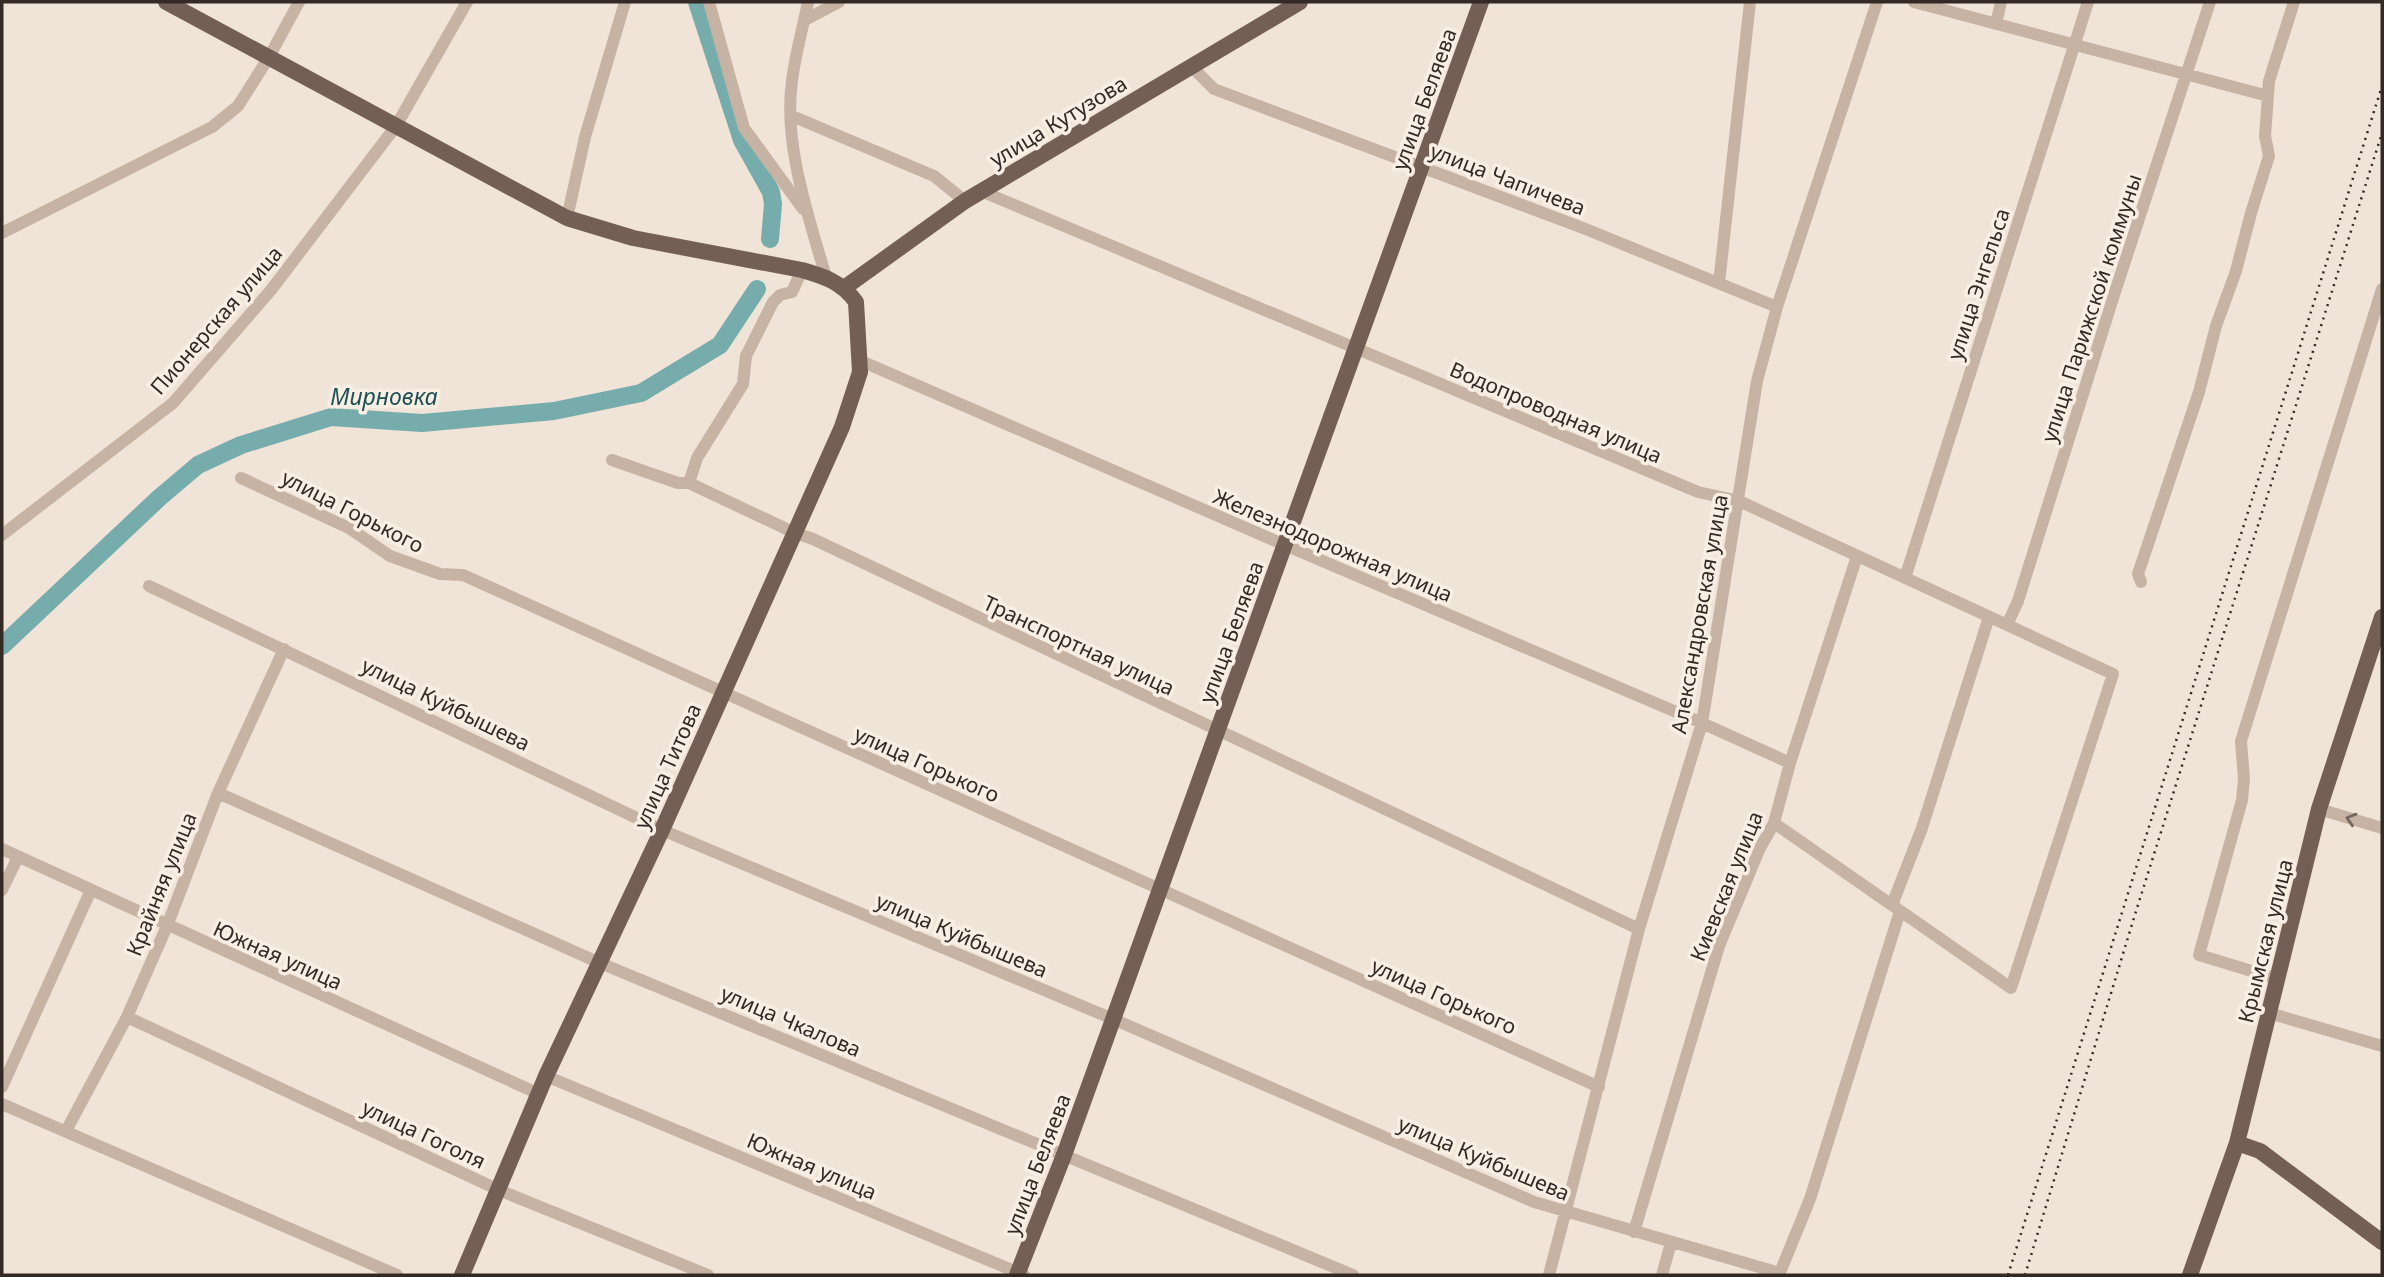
<svg xmlns="http://www.w3.org/2000/svg" width="2384" height="1277" font-family="'Noto Sans',sans-serif">
  <style>
    .lines { fill: none; stroke-linecap: round; stroke-linejoin: round }
    .river { stroke: #77acac; stroke-width: 18 }
    .minor { stroke: #c7b3a4; stroke-width: 12 }
    .major { stroke: #745f57; stroke-width: 16 }
    .rail { stroke: #332925; stroke-width: 2.5; stroke-dasharray: 2 5; stroke-linecap: butt }
    .oneway { stroke: #76675e }
    .labels { text-anchor: middle; dominant-baseline: central; stroke-width: 7; stroke-linejoin: round; paint-order: stroke }
    .street-label { font-size: 21px; fill: #332925; stroke: #f8eee3 }
    .water-label { font-size: 23px; font-style: italic; fill: #1c5152; stroke: #f8eee3 }
  </style>
  <rect width="100%" height="100%" fill="#f0e3d7"/>
  <g class="lines">
    <path class="river" d="M 697,2 L 742,140 L 771,192 L 773,204 L 770,239
      M 2,646 L 159,498 L 198,465 L 241,445 L 331,417 L 422,423 L 554,411 L 641,393 L 720,345 L 757,289"/>
    <path class="minor" d="M 709,2 L 744,128 L 803,209
      M 808,2 C 803,28 795,55 792,81 C 783,144 809,218 826,277
      M 1914,2 L 2268,96
      M 805,20 L 839,2
      M 1996,24 L 2001,2
      M 1191,66 L 1214,89 L 1583,228 L 1777,307
      M 792,116 L 934,176 L 965,201
      M 981,191 L 1698,492 L 1739,501 L 2113,674 L 2011,988 L 1774,823
      M 567,218 L 585,137 L 625,2
      M 2,233 L 212,127 L 238,106 L 269,57 L 299,2
      M 1719,283 L 1750,2
      M 861,361 L 1285,545 L 1702,723 L 1790,763
      M 612,460 L 678,483 L 689,483 L 795,533 L 813,539 L 1639,929
      M 241,478 L 349,528 L 390,556 L 440,574 L 463,575 L 1599,1087
      M 689,483 L 697,458 L 743,384 L 746,356 L 773,302 L 780,295 L 792,292 L 802,270
      M 2,535 L 173,403 L 271,290 L 396,126 L 467,2
      M 1905,578 L 2088,2
      M 2141,582 L 2138,574 L 2199,392 L 2216,326 L 2236,271 L 2251,213 L 2269,156 L 2265,136 L 2269,81 L 2294,2
      M 149,586 L 662,830 L 1113,1019 L 1534,1202 L 1780,1273
      M 2007,625 L 2018,601 L 2114,295 L 2210,2
      M 218,793 L 600,963 L 1353,1275
      M 2319,809 L 2382,828
      M 2,849 L 539,1094
      M 2,890 L 18,857
      M 1892,905 L 1922,828 L 1989,617
      M 2278,979 L 2199,955 L 2242,800 L 2244,779 L 2241,741 L 2382,289
      M 2269,1013 L 2382,1046
      M 127,1017 L 499,1190 L 708,1275
      M 546,1076 L 1024,1275
      M 2,1087 L 91,890
      M 2,1104 L 397,1275
      M 66,1131 L 127,1017 L 167,926 L 218,793 L 284,649
      M 1634,1232 L 1719,946 L 1760,848 L 1774,823 L 1790,763 L 1857,556
      M 1549,1275 L 1639,929 L 1702,723 L 1757,381 L 1777,307 L 1877,2
      M 1662,1275 L 1671,1243
      M 1779,1275 L 1810,1199 L 1900,911"/>
    <path class="major" d="M 166,2 L 567,218 L 633,238 L 802,270 C 823,276 842,282 856,302 L 860,372 L 842,427 L 662,830 L 546,1076 L 462,1275
      M 844,288 L 965,201 L 1300,2
      M 2237,1143 L 2260,1151 L 2382,1242
      M 1017,1275 L 1064,1155 L 1481,2
      M 2190,1275 L 2237,1143 L 2319,809 L 2382,617"/>
    <path class="rail" d="M 2008,1275 L 2382,86
      M 2025,1275 L 2137,908 L 2382,133"/>
  </g>
  <defs><path id="oneway-chevron" d="M-2-3.5L2.5 0L-2 3.5" fill="none" stroke-width="1.6" stroke-linecap="round" stroke-linejoin="round" transform="scale(1.75)"/></defs>
  <use class="oneway" href="#oneway-chevron" transform="translate(2351 819) rotate(-163)"/>
  <g class="labels">
    <g class="street-label">
      <text transform="translate(1424 99) rotate(-70)">улица Беляева</text>
      <text transform="translate(1058 121) rotate(-31)">улица Кутузова</text>
      <text transform="translate(1508 179) rotate(21)">улица Чапичева</text>
      <text transform="translate(1978 284) rotate(-72)">улица Энгельса</text>
      <text transform="translate(2091 308) rotate(-72)">улица Парижской коммуны</text>
      <text transform="translate(216 320) rotate(-49)">Пионерская улица</text>
      <text transform="translate(1556 412) rotate(23)">Водопроводная улица</text>
      <text transform="translate(353 511) rotate(27)">улица Горького</text>
      <text transform="translate(1333 545) rotate(23)">Железнодорожная улица</text>
      <text transform="translate(1699 614) rotate(-80)">Александровская улица</text>
      <text transform="translate(1231 632) rotate(-70)">улица Беляева</text>
      <text transform="translate(1079 645) rotate(25)">Транспортная улица</text>
      <text transform="translate(446 704) rotate(26)">улица Куйбышева</text>
      <text transform="translate(927 764) rotate(24)">улица Горького</text>
      <text transform="translate(667 766) rotate(-66)">улица Титова</text>
      <text transform="translate(161 884) rotate(-68)">Крайняя улица</text>
      <text transform="translate(1726 886) rotate(-68)">Киевская улица</text>
      <text transform="translate(962 935) rotate(23)">улица Куйбышева</text>
      <text transform="translate(2265 941) rotate(-76)">Крымская улица</text>
      <text transform="translate(278 955) rotate(24)">Южная улица</text>
      <text transform="translate(1444 996) rotate(24)">улица Горького</text>
      <text transform="translate(791 1021) rotate(23)">улица Чкалова</text>
      <text transform="translate(424 1134) rotate(25)">улица Гоголя</text>
      <text transform="translate(1484 1158) rotate(23)">улица Куйбышева</text>
      <text transform="translate(1037 1164) rotate(-69)">улица Беляева</text>
      <text transform="translate(812 1166) rotate(23)">Южная улица</text>
    </g>
    <g class="water-label">
      <text x="384" y="396">Мирновка</text>
    </g>
  </g>
  <rect width="2384" height="1277" fill="none" stroke="#332925" stroke-width="7"/>
</svg>
